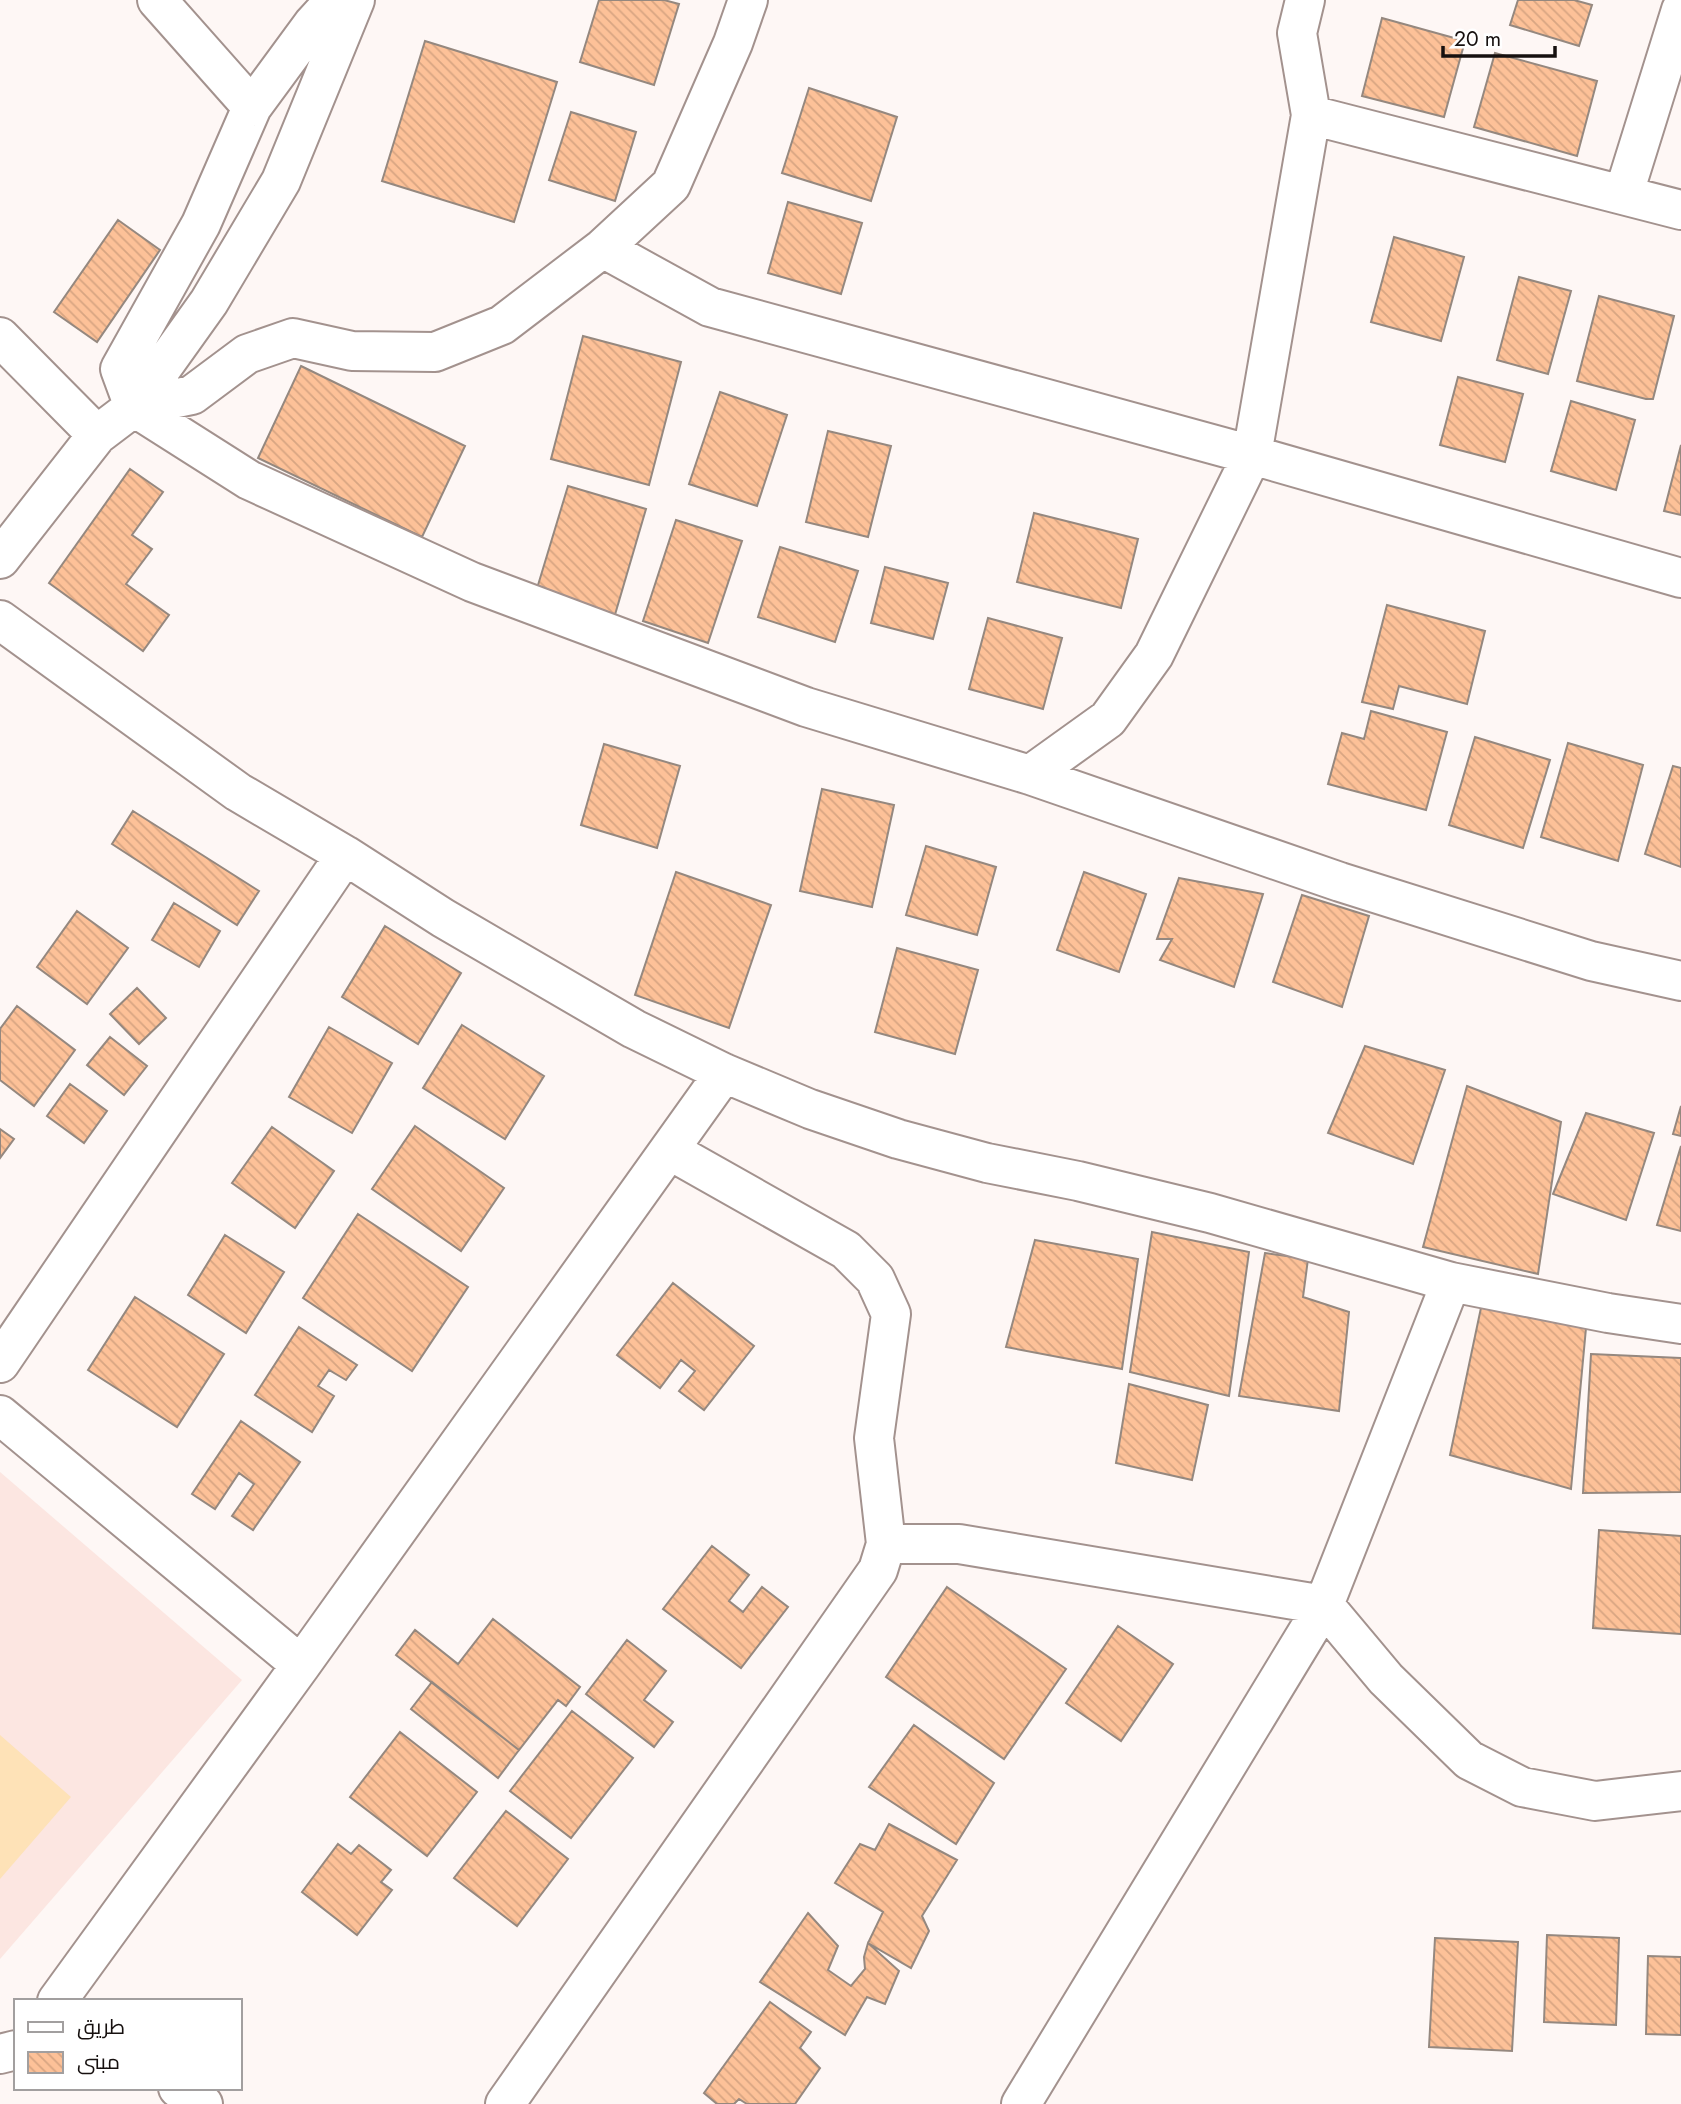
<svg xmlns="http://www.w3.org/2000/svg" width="1681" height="2104" font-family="Jost,Cairo,sans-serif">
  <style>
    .built { fill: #fce6e1 }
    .green { fill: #fee2b7 }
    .building { fill: url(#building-back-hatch); stroke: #95887f; stroke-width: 2 }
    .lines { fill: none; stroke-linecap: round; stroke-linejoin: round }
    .minor-casing { stroke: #a3928e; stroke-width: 42 }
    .minor { stroke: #fff; stroke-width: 38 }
  </style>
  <defs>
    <pattern id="building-back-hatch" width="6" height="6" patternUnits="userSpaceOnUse" patternTransform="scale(1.75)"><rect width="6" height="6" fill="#fdc198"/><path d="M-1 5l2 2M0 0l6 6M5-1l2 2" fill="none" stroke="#d8a582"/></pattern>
  </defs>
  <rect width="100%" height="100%" fill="#fef7f5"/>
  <path class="built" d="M 0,1472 L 242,1680 L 0,1959 Z"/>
  <path class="green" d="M 0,1735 L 71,1797 L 0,1879 Z"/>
  <path class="building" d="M 599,0 L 664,0 L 679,4 L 654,85 L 580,62 Z
    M 1518,0 L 1574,0 L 1592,5 L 1579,46 L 1510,25 Z
    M 1382,18 L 1465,41 L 1444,117 L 1362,96 Z
    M 425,41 L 557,82 L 514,222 L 382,181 Z
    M 1495,53 L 1597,81 L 1577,156 L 1474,127 Z
    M 809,88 L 897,117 L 871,201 L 782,173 Z
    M 571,112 L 636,132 L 615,201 L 549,180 Z
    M 788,202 L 862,223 L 841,294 L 768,273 Z
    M 118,220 L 160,250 L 97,342 L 54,312 Z
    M 1394,237 L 1464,257 L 1441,341 L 1371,322 Z
    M 1519,277 L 1571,291 L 1548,374 L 1497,360 Z
    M 1599,296 L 1674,316 L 1653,399 L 1646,399 L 1577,381 Z
    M 583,336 L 681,362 L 649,485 L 551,459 Z
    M 301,366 L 465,446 L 422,537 L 258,458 Z
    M 1458,377 L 1523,394 L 1505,462 L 1440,445 Z
    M 720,392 L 787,415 L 757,506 L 689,484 Z
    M 1571,401 L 1635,420 L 1616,490 L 1551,471 Z
    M 828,431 L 891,446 L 868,537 L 806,522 Z
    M 1681,445 L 1681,515 L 1664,511 Z
    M 130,469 L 163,492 L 132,535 L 152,549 L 126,584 L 169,615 L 143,651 L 49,583 Z
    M 568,486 L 646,509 L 614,618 L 535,595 Z
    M 1034,513 L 1138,539 L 1121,608 L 1017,582 Z
    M 676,520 L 742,541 L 708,643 L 643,621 Z
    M 780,547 L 858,571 L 835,642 L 758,617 Z
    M 885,567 L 948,583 L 933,639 L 871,623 Z
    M 1387,605 L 1485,631 L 1467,704 L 1399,686 L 1393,709 L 1362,702 Z
    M 988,618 L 1062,638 L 1043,709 L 969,689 Z
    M 1371,711 L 1447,732 L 1426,810 L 1328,784 L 1342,733 L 1364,739 Z
    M 1475,737 L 1550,760 L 1523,848 L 1449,825 Z
    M 1568,743 L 1643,765 L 1618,861 L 1541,837 Z
    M 604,744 L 680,766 L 657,848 L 581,825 Z
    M 1673,766 L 1681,768 L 1681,867 L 1645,854 Z
    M 822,789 L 894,805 L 872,907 L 800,891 Z
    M 133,811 L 259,891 L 237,925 L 112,844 Z
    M 926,846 L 996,867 L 977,935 L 906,915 Z
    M 676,872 L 771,905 L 729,1028 L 635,995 Z
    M 1084,872 L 1146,894 L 1119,972 L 1057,950 Z
    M 1179,878 L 1263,894 L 1234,987 L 1160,960 L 1172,939 L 1157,939 Z
    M 1302,895 L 1369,916 L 1342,1007 L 1273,982 Z
    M 174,903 L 220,931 L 199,967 L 152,940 Z
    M 77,911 L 128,948 L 87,1004 L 37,967 Z
    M 385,926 L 461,973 L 418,1044 L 342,997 Z
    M 897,948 L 978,970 L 955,1054 L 875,1032 Z
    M 137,988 L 166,1018 L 139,1044 L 110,1014 Z
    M 17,1006 L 75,1050 L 34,1106 L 0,1080 L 0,1029 Z
    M 462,1025 L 544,1076 L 505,1139 L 423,1088 Z
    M 329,1027 L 392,1063 L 352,1133 L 289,1097 Z
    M 110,1037 L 147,1066 L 124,1095 L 87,1065 Z
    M 1365,1046 L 1445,1070 L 1413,1164 L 1328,1133 Z
    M 70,1084 L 107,1111 L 84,1143 L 47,1116 Z
    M 1467,1086 L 1561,1122 L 1538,1274 L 1423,1247 Z
    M 1681,1106 L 1681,1136 L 1673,1134 Z
    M 1586,1113 L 1654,1133 L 1626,1220 L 1553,1194 Z
    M 415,1126 L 504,1188 L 461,1251 L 372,1189 Z
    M 272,1127 L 334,1171 L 295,1228 L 232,1183 Z
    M 0,1129 L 14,1139 L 0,1158 Z
    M 1681,1146 L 1681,1231 L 1657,1225 Z
    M 358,1214 L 468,1287 L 412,1371 L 303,1298 Z
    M 1152,1232 L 1249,1252 L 1229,1396 L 1130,1372 Z
    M 225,1235 L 284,1272 L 246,1333 L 188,1295 Z
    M 1035,1240 L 1138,1259 L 1122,1369 L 1006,1347 Z
    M 1265,1253 L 1308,1259 L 1303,1297 L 1349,1312 L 1339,1411 L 1239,1396 Z
    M 673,1283 L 754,1346 L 704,1410 L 679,1391 L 695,1371 L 681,1360 L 660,1388 L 617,1355 Z
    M 135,1297 L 224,1354 L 177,1427 L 88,1370 Z
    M 1482,1303 L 1586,1328 L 1571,1489 L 1450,1455 Z
    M 299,1327 L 357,1365 L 346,1380 L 329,1370 L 318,1386 L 334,1396 L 312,1432 L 255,1395 Z
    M 1591,1354 L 1681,1358 L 1681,1492 L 1583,1493 Z
    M 1129,1384 L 1208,1405 L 1192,1480 L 1116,1463 Z
    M 241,1421 L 300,1462 L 253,1530 L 232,1516 L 254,1484 L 239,1473 L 215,1509 L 192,1494 Z
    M 1599,1530 L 1681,1536 L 1681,1634 L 1593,1628 Z
    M 712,1546 L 749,1575 L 729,1601 L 743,1612 L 762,1587 L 788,1607 L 741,1668 L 663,1609 Z
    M 947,1587 L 1066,1669 L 1004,1759 L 886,1677 Z
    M 493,1619 L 580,1687 L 566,1706 L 558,1700 L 519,1750 L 396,1655 L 415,1630 L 458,1664 Z
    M 1118,1626 L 1173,1664 L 1121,1741 L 1066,1703 Z
    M 627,1640 L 666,1671 L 644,1700 L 673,1722 L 654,1747 L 586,1694 Z
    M 432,1682 L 519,1750 L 498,1778 L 411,1709 Z
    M 572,1711 L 633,1758 L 571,1838 L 510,1791 Z
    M 914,1725 L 994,1783 L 956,1844 L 869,1787 Z
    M 400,1732 L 477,1792 L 427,1856 L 350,1797 Z
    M 506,1811 L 568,1859 L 517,1926 L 454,1878 Z
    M 889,1824 L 957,1860 L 922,1916 L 929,1931 L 911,1968 L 868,1943 L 883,1912 L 835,1883 L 860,1844 L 875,1850 Z
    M 338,1844 L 351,1854 L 359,1845 L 391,1870 L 381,1882 L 392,1890 L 357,1935 L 302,1892 Z
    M 808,1913 L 838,1946 L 828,1970 L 851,1986 L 865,1969 L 864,1957 L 868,1943 L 899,1971 L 885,2004 L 867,1997 L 845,2035 L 760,1982 Z
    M 1547,1935 L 1619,1938 L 1616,2025 L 1544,2022 Z
    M 1435,1938 L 1518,1942 L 1512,2051 L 1429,2047 Z
    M 1648,1956 L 1681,1957 L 1681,2035 L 1646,2034 Z
    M 770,2002 L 811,2032 L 800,2048 L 820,2068 L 795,2104 L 747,2104 L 739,2099 L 734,2104 L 717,2104 L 704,2093 Z"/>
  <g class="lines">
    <g class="minor-casing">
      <path id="minor" d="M 157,0 L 252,107
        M 335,0 L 313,24 L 252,107 L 201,224 L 120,369 L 134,407 L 249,480 L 472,582 L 806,707 L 1030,775 L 1340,882 L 1591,961 L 1681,981
        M 1311,115 L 1681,210
        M 1624,193 L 1681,10
        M 603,248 L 710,307 L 1252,455 L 1681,578
        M 0,337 L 97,435
        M 134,407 L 209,302 L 281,181 L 355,0
        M 0,559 L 97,435 L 134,407 L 192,395 L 247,354 L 293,338 L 352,351 L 435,352 L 502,325 L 603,248 L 671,185 L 733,43 L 748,0
        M 0,620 L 238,792 L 345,855 L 443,918 L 634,1029 L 724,1073 L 810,1109 L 898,1139 L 987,1163 L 1078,1181 L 1210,1213 L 1451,1282 L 1608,1313 L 1681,1324
        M 1030,775 L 1108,719 L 1154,655 L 1252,455 L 1311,115 L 1297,33 L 1305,0
        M 669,1150 L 846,1250 L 875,1279 L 891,1314 L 874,1438 L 886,1544
        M 0,1363 L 345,855
        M 0,1415 L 301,1665
        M 57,2001 L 301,1665 L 724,1073
        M 0,2054 L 16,2050
        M 178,2088 L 203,2104
        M 505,2104 L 878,1570 L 886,1544 L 959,1544 L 1324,1605 L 1386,1679 L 1469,1760 L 1522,1787 L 1595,1801 L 1681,1791
        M 1021,2104 L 1324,1605 L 1451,1282"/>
    </g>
    <use href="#minor" class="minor"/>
  </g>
  <rect x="14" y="1999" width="228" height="91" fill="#ffffff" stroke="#a29f9f" stroke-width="2"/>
  <rect x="28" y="2022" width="35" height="10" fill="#ffffff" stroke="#a29f9f" stroke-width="2"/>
  <text x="77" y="2034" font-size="21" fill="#16100f">طريق</text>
  <rect x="28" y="2052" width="35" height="21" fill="url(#building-back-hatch)" stroke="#a29f9f" stroke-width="2"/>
  <text x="77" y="2069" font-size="21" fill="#16100f">مبنى</text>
  <path d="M1443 46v10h112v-10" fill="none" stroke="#16100f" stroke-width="3.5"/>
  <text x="1454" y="46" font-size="21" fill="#16100f" stroke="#ffffff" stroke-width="5" paint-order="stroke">20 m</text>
</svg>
